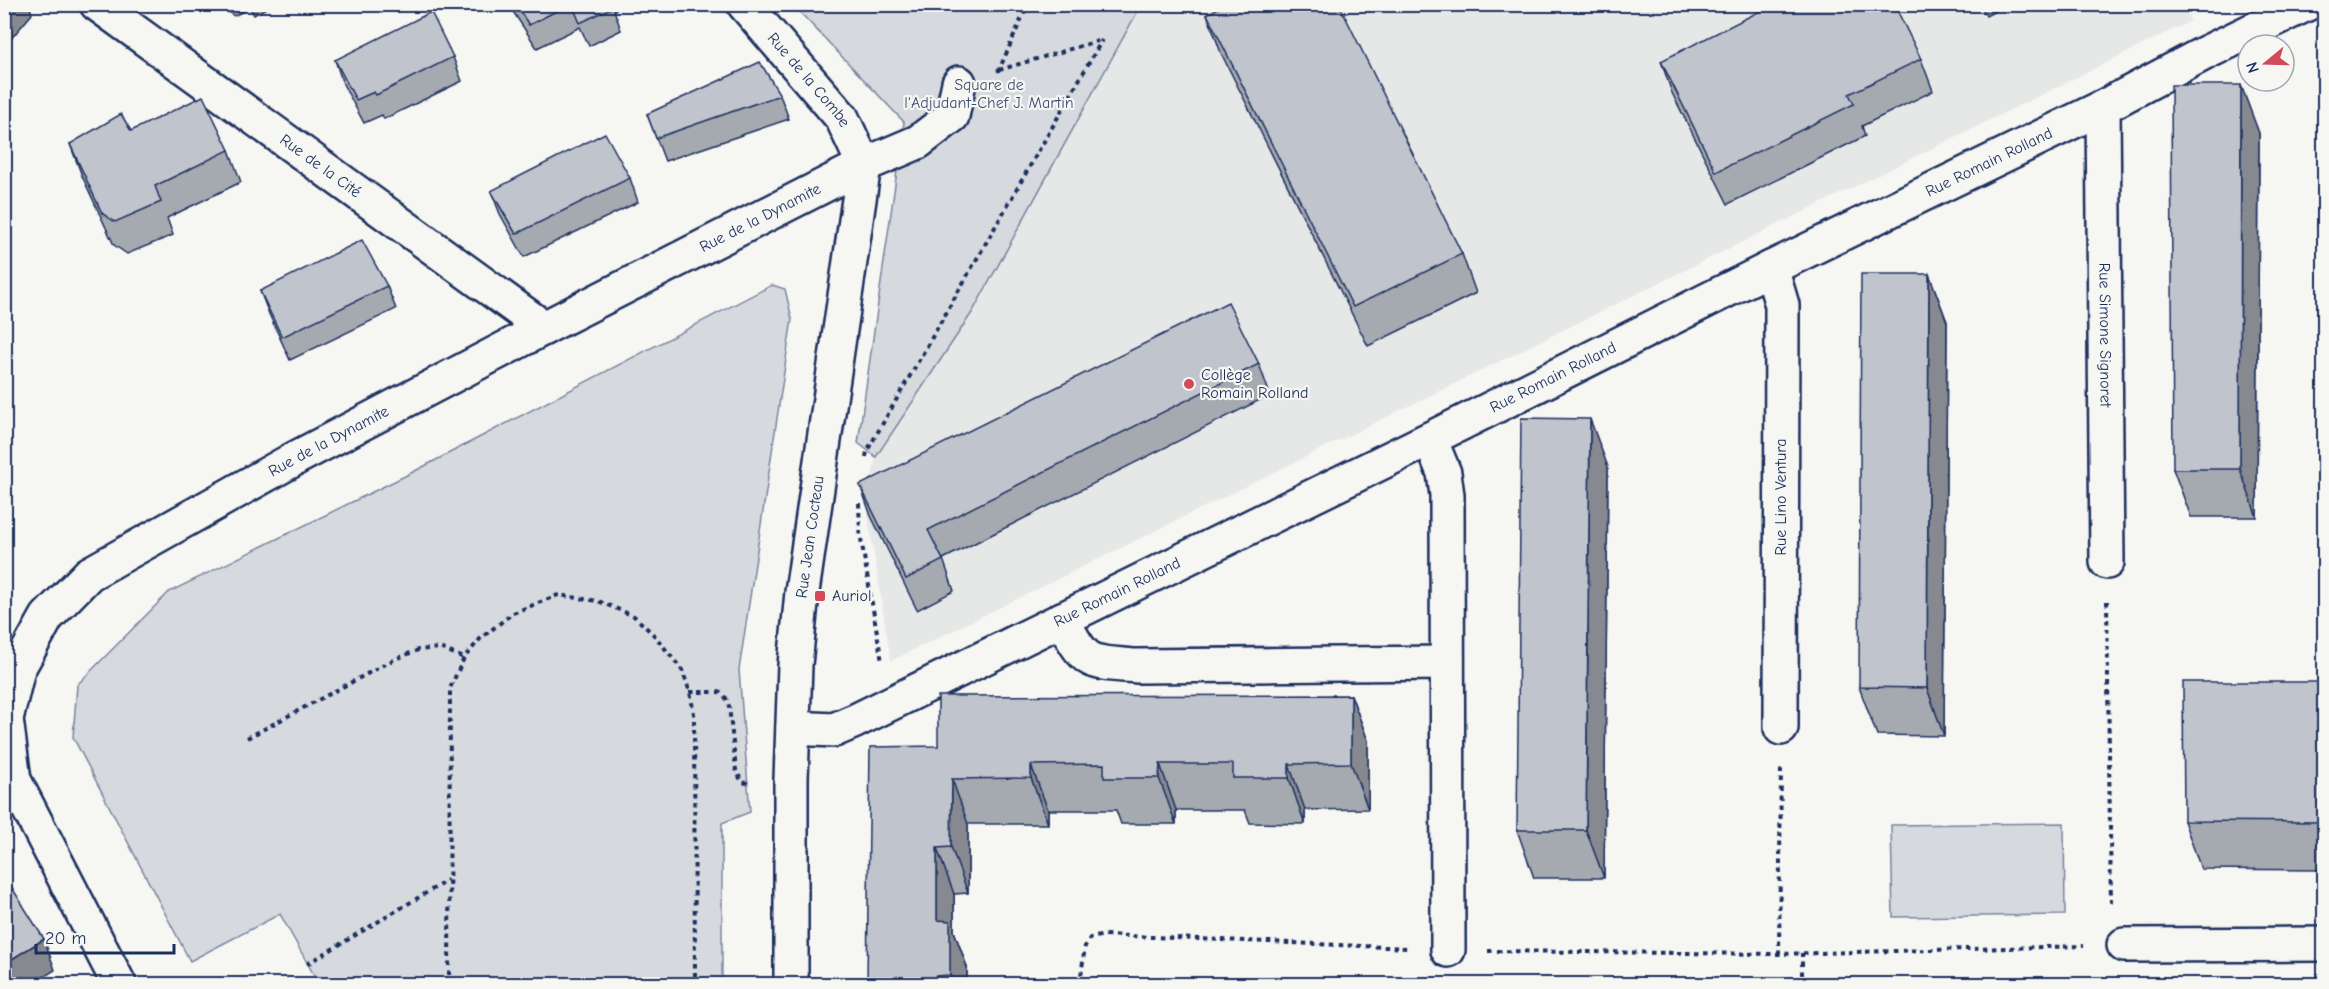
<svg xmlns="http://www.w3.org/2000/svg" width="2329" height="989" font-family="'Comic Neue',sans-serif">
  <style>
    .built { fill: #e6e7e7 }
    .green { fill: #d6d9dd; stroke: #78849e; stroke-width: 1.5 }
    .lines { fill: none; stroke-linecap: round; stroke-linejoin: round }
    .minor-casing { stroke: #1b2f5e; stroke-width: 38 }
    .path { stroke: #1b2f5e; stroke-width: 4; stroke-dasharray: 4.5 4.5; stroke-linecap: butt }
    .minor { stroke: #f6f6f2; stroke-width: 33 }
    .wall { fill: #a5a9b0; stroke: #1b2f5e; stroke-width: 1.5 }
    .shaded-wall { fill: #868990; stroke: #1b2f5e; stroke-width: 1.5 }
    .building { fill: #c0c4cd; stroke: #1b2f5e; stroke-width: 1.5 }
    .poi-dot { fill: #d1495b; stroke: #f6f6f2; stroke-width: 2 }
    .labels { text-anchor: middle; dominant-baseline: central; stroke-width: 4.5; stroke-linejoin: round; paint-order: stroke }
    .street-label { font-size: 16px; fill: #1b2f5e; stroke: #f6f6f2 }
    .park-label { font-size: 16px; fill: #405177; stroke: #f6f6f2 }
    .poi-label { font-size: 16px; fill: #1b2f5e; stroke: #f6f6f2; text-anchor: start }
  </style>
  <rect width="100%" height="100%" fill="#f6f6f2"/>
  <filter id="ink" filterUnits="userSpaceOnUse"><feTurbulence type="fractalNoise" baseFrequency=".0167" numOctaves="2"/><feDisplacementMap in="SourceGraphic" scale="12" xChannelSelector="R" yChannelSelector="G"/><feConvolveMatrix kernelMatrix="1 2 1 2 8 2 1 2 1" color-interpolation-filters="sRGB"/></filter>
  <g filter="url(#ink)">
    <path class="built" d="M 2182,4 L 2191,21 L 891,661 L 868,516 L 870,485 L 876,457 L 973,311 L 1141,5 Z"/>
    <path class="green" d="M 793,5 L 1141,5 L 973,311 L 876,457 L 858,443 L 904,122 Z
      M 772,285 L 785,289 L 792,319 L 739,670 L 750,812 L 722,823 L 722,984 L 319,984 L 280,914 L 190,961 L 73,737 L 77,685 L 169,592 L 413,472 Z
      M 2064,823 L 2065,915 L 1893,917 L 1891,825 Z"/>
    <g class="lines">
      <g class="minor-casing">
        <g id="minor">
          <path id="s1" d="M 97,4 L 544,328"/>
          <path id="s2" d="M 744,4 L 842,118 L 864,165 L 802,592 L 795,665 L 791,779 L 791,984"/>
          <path id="s3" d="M 2103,107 L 2107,562"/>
          <path d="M 1771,268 L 1782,305 L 1781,728"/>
          <path d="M 1430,439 L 1444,473 L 1447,495 L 1448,950"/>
          <path d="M 1062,619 C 1087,665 1085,662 1137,666 L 1447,663"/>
          <path id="s4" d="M 793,728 L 834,730 L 855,721 L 1462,423 L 1771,268 L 2103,107 L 2203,54 L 2307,4"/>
          <path d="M 2124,945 L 2324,944"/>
          <path id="s5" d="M 119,984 L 14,780 L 6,719 L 18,669 L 47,617 L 89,574 L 296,458 L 544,328 L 864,165 L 918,142 L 952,116 L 959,83"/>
        </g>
      </g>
      <path class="path" d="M 999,70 L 1101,40
        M 997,71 L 999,70 L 1028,4
        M 866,457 L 867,451 L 1102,40
        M 859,503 L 860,533 L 882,662
        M 2107,601 L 2111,906
        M 690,692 L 719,692 L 726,698 L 729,706 L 736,770 L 742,782 L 751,784
        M 247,738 L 393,660 L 418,650 L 440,648 L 464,658
        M 1488,951 L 1779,954 L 2084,946
        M 1779,954 L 1781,768
        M 307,964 L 448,880
        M 449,984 L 450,688 L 464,658 L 481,638 L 513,613 L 558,595 L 598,601 L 634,616 L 655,636 L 682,670 L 690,692 L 694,714 L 695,984
        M 1080,984 L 1085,946 L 1090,938 L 1105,935 L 1409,948
        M 1802,984 L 1802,953"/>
      <use href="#minor" class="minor"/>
    </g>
    <path class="wall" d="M 217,4 L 273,4 L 254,15 L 250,8 L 234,16 Z
      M 508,4 L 625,4 L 614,10 L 621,30 L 589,46 L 580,27 L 537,48 Z
      M 1980,4 L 2009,4 L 1986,16 Z
      M 1207,14 L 1462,254 L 1476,293 L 1368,346 L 1221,53 Z
      M 453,57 L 462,81 L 384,119 L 382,115 L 364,123 L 343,84 L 335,60 Z
      M 1921,59 L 1933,91 L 1862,126 L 1865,136 L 1728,204 L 1672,93 L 1661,61 Z
      M 780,95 L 789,119 L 665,161 L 647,114 Z
      M 131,131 L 229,150 L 241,182 L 167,218 L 173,235 L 127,254 L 114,245 L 82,176 L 70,144 Z
      M 2259,133 L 2257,517 L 2191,517 L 2173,469 Z
      M 630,178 L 638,202 L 524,257 L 500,214 L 491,191 Z
      M 1929,274 L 1947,322 L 1944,736 L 1877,735 L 1859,687 Z
      M 387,286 L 396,309 L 290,360 L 269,314 L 260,291 Z
      M 1259,364 L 1270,395 L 943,559 L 954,591 L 917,610 L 871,516 L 860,485 Z
      M 1608,467 L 1604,878 L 1534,878 L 1517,830 Z
      M 2321,682 L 2325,691 L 2325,870 L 2201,869 L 2184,821 Z
      M 1351,695 L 1368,741 L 1368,809 L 1305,810 L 1305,824 L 1250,823 L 1245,810 L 1176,810 L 1176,824 L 1121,824 L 1116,810 L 1048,810 L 1048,824 L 968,824 L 968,893 L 954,894 L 954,931 L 967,967 L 967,984 L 867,984 L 938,746 Z"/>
    <path class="shaded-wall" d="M 5,4 L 29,4 L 32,14 L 4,47 L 4,5 Z
      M 2241,85 L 2259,133 L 2257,517 L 2240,469 Z
      M 1929,274 L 1947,322 L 1944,736 L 1927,688 Z
      M 1590,419 L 1608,467 L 1604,878 L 1586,830 Z
      M 2321,682 L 2325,691 L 2325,830 L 2322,822 Z
      M 1351,695 L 1368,741 L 1368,809 L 1351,763 Z
      M 1160,764 L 1176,810 L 1176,824 L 1159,778 Z
      M 1289,764 L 1305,810 L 1305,824 L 1289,778 Z
      M 1031,765 L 1048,810 L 1048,824 L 1031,778 Z
      M 952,779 L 968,824 L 968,893 L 951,847 Z
      M 937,848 L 954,894 L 954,931 L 967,967 L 967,984 L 953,984 L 950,975 L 937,920 Z
      M 44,939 L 55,970 L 32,984 L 4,984 L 4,964 Z"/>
    <path class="building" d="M 515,4 L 570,4 L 529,25 Z
      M 572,4 L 612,4 L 613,7 L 580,23 Z
      M 1226,4 L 1339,4 L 1462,254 L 1353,307 L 1207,14 Z
      M 1774,4 L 1894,4 L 1921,59 L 1849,94 L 1854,104 L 1716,172 L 1661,61 Z
      M 431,12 L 453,57 L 376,95 L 374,92 L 356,100 L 335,60 Z
      M 760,62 L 780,95 L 656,138 L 647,114 Z
      M 2171,85 L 2241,85 L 2240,469 L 2173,469 Z
      M 203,96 L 229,150 L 155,186 L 161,202 L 115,222 L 102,213 L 70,144 L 121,114 L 131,131 Z
      M 605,133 L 630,178 L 516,234 L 491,191 Z
      M 362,240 L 387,286 L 282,337 L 260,291 Z
      M 1861,274 L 1929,274 L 1927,688 L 1859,687 Z
      M 1228,302 L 1259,364 L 928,530 L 943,560 L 906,579 L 860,485 Z
      M 1521,418 L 1590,419 L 1586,830 L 1517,830 Z
      M 2183,682 L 2321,682 L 2322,822 L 2184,821 Z
      M 1351,695 L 1351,763 L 1289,764 L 1289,778 L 1233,778 L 1233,764 L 1160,764 L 1159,778 L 1104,778 L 1104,764 L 1031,765 L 1031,778 L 952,779 L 951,847 L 937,848 L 937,920 L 950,921 L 950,975 L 936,976 L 936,984 L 867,984 L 870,747 L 938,746 L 938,696 Z
      M 4,875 L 44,939 L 4,964 Z"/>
  </g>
  <g class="poi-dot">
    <circle cx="1189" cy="384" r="6"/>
    <rect x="814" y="590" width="12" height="12" rx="3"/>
  </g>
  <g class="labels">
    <g class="street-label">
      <text stroke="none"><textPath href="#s2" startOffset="100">Rue de la Combe</textPath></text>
      <text stroke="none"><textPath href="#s4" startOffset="1328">Rue Romain Rolland</textPath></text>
      <text stroke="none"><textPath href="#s1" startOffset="276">Rue de la Cité</textPath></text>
      <text stroke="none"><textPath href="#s5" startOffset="1222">Rue de la Dynamite</textPath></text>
      <text stroke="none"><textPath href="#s3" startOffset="228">Rue Simone Signoret</textPath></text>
      <text stroke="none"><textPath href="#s4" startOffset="842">Rue Romain Rolland</textPath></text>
      <text stroke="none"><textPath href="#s5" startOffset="736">Rue de la Dynamite</textPath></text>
      <text transform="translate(1781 497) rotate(-90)">Rue Lino Ventura</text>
      <text transform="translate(810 537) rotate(-82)">Rue Jean Cocteau</text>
      <text stroke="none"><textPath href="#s4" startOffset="356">Rue Romain Rolland</textPath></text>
    </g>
    <g class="park-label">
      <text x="989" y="85">Square de<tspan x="989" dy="18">l'Adjudant-Chef J. Martin</tspan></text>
    </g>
    <g class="poi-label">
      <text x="1201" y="375">Collège<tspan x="1201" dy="18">Romain Rolland</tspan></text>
      <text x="832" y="596">Auriol</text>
    </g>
  </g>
  <rect width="2329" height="989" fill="none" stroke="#f6f6f2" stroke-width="24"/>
  <rect x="12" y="12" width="2305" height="965" fill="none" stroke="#1b2f5e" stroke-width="2" filter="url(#ink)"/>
  <g transform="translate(2266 63) rotate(251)"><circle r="28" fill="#f6f6f2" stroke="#9ea6b7" stroke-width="1.5"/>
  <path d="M0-4.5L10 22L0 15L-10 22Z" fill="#d1495b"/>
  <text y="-9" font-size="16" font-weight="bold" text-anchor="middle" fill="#1b2f5e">N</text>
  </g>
  <path d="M36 944v9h138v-9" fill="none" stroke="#1b2f5e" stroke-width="3"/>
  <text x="45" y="944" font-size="18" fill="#1b2f5e" stroke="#f6f6f2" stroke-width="4.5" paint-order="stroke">20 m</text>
</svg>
